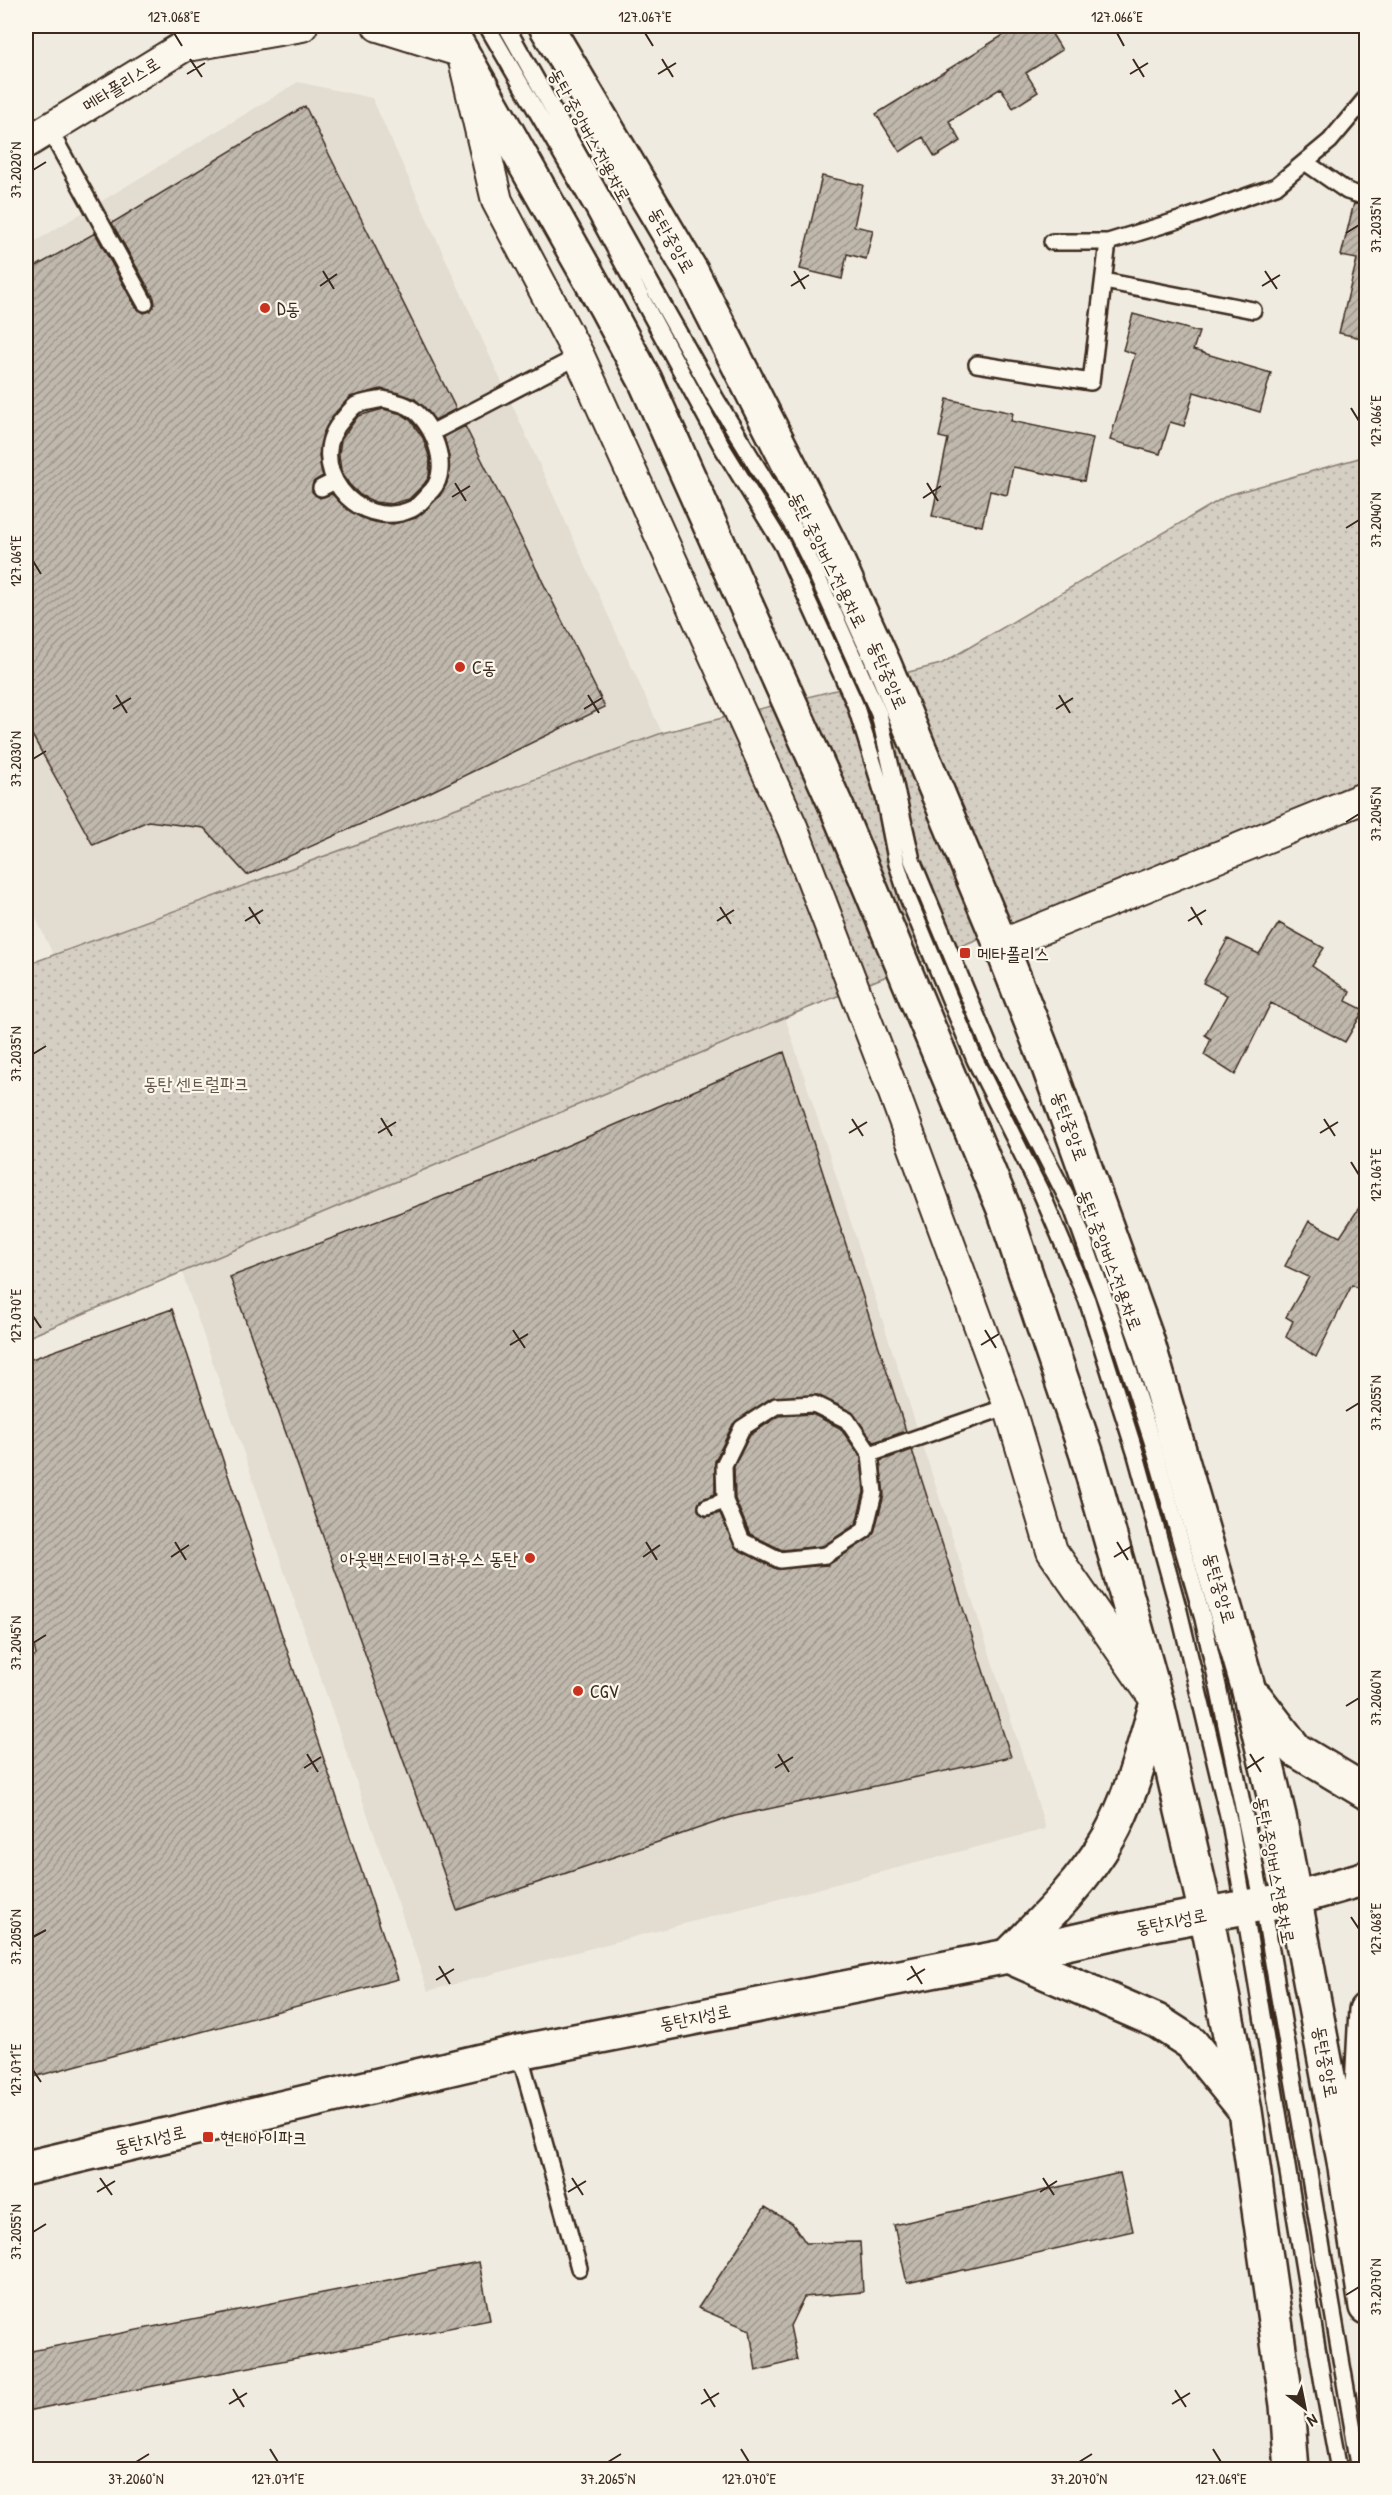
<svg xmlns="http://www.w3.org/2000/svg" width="1392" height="2495" font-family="'Patrick Hand','Poor Story',sans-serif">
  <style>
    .built { fill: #e2dcd1 }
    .park { fill: url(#park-dots); stroke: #887c70; stroke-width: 1.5 }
    .building { fill: url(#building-hatch); stroke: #3b2a1e; stroke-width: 1.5 }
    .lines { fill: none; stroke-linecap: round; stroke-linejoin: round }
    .lane-casing { stroke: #3b2a1e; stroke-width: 20 }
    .street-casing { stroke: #3b2a1e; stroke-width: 34 }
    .secondary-casing { stroke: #3b2a1e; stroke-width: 38 }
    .lane { stroke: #fbf7ec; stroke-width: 15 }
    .street { stroke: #fbf7ec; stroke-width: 30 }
    .secondary { stroke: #fbf7ec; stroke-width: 33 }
    .ticks { fill: none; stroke: #3b2a1e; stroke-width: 2 }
    .poi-dot { fill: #c8321e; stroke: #fbf7ec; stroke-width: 2 }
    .labels { text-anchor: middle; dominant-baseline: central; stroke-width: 4.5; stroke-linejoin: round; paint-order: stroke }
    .street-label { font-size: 18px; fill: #3b2a1e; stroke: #fbf7ec }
    .poi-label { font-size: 18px; fill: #3b2a1e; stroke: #fbf7ec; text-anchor: start }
    .park-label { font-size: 18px; fill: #625347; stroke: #fbf7ec }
    .neatline { fill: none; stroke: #3b2a1e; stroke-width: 2 }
    .ticks-label { font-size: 15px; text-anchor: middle; fill: #3b2a1e }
  </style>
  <defs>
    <pattern id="park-dots" width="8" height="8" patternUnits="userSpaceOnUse" patternTransform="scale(1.5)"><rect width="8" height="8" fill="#d5cec3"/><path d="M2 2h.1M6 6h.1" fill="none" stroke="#b8b1a7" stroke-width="1.8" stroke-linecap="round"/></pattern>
    <pattern id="building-hatch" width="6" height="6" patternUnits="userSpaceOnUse" patternTransform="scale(1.5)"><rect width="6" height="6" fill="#c0b8ad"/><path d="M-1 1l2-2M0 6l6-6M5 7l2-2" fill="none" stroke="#9d968c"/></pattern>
  </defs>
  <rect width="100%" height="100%" fill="#f0ebe0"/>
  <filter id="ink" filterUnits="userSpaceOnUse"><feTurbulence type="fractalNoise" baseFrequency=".0167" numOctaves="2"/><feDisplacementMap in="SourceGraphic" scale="12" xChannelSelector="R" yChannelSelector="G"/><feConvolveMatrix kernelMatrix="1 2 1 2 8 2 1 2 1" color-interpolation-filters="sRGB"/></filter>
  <g filter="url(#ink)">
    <path class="built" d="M 298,82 L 372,98 L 662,733 L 775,986 L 1046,1829 L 428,1991 L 127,1112 L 26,897 L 26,247 Z"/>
    <path class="park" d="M 1366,456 L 1366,790 L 1037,915 L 786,1017 L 26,1338 L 26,965 L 662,733 L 941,664 L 1228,495 Z"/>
    <path class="building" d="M 1018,26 L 1047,26 L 1062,50 L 1026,73 L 1038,92 L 1013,108 L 1001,88 L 949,121 L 961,141 L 935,157 L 923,137 L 900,152 L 876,114 Z
      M 305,106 L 456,409 L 435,420 L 415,399 L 399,393 L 381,389 L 350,397 L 336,412 L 323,434 L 319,456 L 323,476 L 313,482 L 312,492 L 320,498 L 332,494 L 348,510 L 370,521 L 393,524 L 416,518 L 439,497 L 447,483 L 449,457 L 444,437 L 465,426 L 605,707 L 410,802 L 247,875 L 204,828 L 148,821 L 93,845 L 26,724 L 26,272 L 95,233 L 136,308 L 144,313 L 150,311 L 155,304 L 154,298 L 112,223 Z
      M 822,176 L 863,185 L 854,226 L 873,230 L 866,259 L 847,254 L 842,279 L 800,269 Z
      M 1354,203 L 1366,207 L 1366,339 L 1339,333 L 1357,259 L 1341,256 Z
      M 1133,314 L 1199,332 L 1193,350 L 1271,373 L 1260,412 L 1194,392 L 1184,426 L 1170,422 L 1160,454 L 1110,440 L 1135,354 L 1123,350 Z
      M 947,399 L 1013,413 L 1011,421 L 1093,438 L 1084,481 L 1013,467 L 1007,495 L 990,491 L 982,526 L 932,516 L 948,439 L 939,437 Z
      M 383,409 L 402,414 L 411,421 L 423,438 L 430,459 L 429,477 L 424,484 L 409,499 L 391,504 L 375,502 L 360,495 L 349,484 L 341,470 L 339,455 L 341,440 L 358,416 Z
      M 1279,923 L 1324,948 L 1312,966 L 1350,992 L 1346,1001 L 1364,1010 L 1345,1042 L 1271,1003 L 1235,1075 L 1204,1055 L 1211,1039 L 1205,1035 L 1227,995 L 1203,983 L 1228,939 L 1259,954 Z
      M 784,1052 L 906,1431 L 874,1442 L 852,1412 L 818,1395 L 771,1398 L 733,1424 L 715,1461 L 715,1494 L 700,1500 L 698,1510 L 706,1517 L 720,1513 L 737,1549 L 776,1569 L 828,1565 L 870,1538 L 874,1533 L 884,1495 L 880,1461 L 912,1450 L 1011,1757 L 735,1816 L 457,1910 L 230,1277 L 499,1175 Z
      M 1366,1197 L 1366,1292 L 1352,1285 L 1316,1357 L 1286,1337 L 1293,1321 L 1286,1317 L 1309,1277 L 1285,1266 L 1309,1221 L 1340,1237 Z
      M 172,1309 L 398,1979 L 26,2079 L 26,1659 L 36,1655 L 26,1611 L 26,1361 Z
      M 812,1414 L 840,1428 L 861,1457 L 864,1492 L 856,1524 L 823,1546 L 782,1550 L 750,1534 L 735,1499 L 734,1467 L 750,1435 L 779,1416 Z
      M 1120,2173 L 1133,2231 L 907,2283 L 894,2225 Z
      M 765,2207 L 792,2223 L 806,2243 L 860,2242 L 863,2292 L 804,2297 L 790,2326 L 797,2360 L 756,2371 L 750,2330 L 698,2308 Z
      M 479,2262 L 490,2320 L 26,2411 L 26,2352 Z"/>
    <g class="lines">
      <g class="lane-casing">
        <path id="lane" d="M 487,26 L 594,210 L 722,447 L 783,546 L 855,704 L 884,797 L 897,864 L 908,898 L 975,1060 L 1040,1190 L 1087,1300 L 1136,1455 L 1179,1611 L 1231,1828 L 1323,2384 L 1339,2470
          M 506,26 L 716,399 L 794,528 L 810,560 L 879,714 L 912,860 L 990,1048 L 1072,1208 L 1115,1327 L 1152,1441 L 1203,1619 L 1218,1686 L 1263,1904 L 1360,2470
          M 49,129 L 145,303
          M 1305,162 L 1347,191 L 1366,197
          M 1052,242 L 1108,242 L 1189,217 L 1276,186 L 1330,141 L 1366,98
          M 1104,281 L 1253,310
          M 977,364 L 1091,382 L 1108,242
          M 383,399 C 391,401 402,403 409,407 C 432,420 452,468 432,490 C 426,496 419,506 412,509 C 356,534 301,463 344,418 C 347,414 352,408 356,405 C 364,402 375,401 383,399 Z
          M 433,432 L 579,356
          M 321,488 L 335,481
          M 814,1404 L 847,1420 L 870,1454 L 874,1493 L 865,1530 L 826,1555 L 780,1560 L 742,1541 L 725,1501 L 724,1465 L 742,1428 L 776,1406 Z
          M 870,1454 L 1009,1406
          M 707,1507 L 725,1501
          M 519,2052 L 579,2268"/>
      </g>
      <g class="street-casing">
        <path id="street" d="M 378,26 L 462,52 L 497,201 L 579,356 L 793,829 L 894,1093 L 1009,1406 L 1052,1551 L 1150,1692
          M 193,45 L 302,26
          M 26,143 L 217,26
          M 1001,945 L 1366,797"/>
      </g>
      <g class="secondary-casing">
        <path id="secondary" d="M 447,26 L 607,309 L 645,380 L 837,808 L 1004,1209 L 1087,1455 L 1157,1703 L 1206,1914 L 1245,2111 L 1287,2405 L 1292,2470
          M 546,26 L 692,273 L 830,545 L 884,664 L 1001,945 L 1047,1062 L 1147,1340 L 1248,1687 L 1279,1816 L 1344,2161 L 1366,2307
          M 1256,1698 L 1296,1750 L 1366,1792
          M 1157,1703 C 1143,1747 1132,1796 1109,1837 C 1083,1882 1045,1919 1008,1956 L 1157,2021 L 1191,2043 L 1242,2106
          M 1347,2154 L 1361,2106 L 1366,2010
          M 26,2168 L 519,2052 L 1008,1956 L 1148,1925 L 1296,1898 L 1366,1878"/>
      </g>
      <use href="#lane" class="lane"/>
      <use href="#street" class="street"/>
      <use href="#secondary" class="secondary"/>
    </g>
  </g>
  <path class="ticks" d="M 174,33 L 182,46M 645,33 L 653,46M 1117,33 L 1124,46M 190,59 L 202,77M 662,59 L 673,77M 1133,59 L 1144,77M 187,74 L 205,63M 658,74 L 676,63M 1130,74 L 1148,63M 33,170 L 46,162M 1346,233 L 1359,225M 323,271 L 334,289M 794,271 L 805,289M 1265,271 L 1277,289M 320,286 L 337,274M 791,286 L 809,275M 1262,286 L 1280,275M 1351,408 L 1359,421M 455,483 L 466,501M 927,483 L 938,501M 452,497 L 470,486M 923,498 L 941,486M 1346,528 L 1359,520M 33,561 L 41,574M 116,695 L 127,713M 588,695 L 599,713M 1059,695 L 1070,713M 113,709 L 131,698M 584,709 L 602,698M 1056,709 L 1073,698M 33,759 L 46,751M 1346,822 L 1359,814M 249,907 L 260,924M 720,907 L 731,924M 1191,907 L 1202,925M 245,921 L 263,910M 717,921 L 734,910M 1188,921 L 1206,910M 33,1054 L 46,1046M 381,1118 L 392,1136M 852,1119 L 863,1136M 1324,1119 L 1335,1136M 378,1133 L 396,1122M 849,1133 L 867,1122M 1320,1133 L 1338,1122M 1351,1162 L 1359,1175M 33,1316 L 41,1328M 513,1330 L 525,1348M 985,1330 L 996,1348M 510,1345 L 528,1334M 981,1345 L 999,1334M 1346,1411 L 1359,1403M 175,1542 L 186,1560M 646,1542 L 657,1560M 1117,1542 L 1128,1560M 171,1557 L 189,1545M 643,1557 L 660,1545M 1114,1557 L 1132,1546M 33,1643 L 46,1635M 1346,1706 L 1359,1698M 307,1754 L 318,1772M 778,1754 L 789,1772M 1250,1754 L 1261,1772M 304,1768 L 321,1757M 775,1768 L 793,1757M 1246,1769 L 1264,1757M 1351,1917 L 1359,1929M 33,1937 L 46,1930M 439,1966 L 450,1984M 911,1966 L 922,1984M 436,1980 L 454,1969M 907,1980 L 925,1969M 33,2070 L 41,2082M 100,2178 L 112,2195M 572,2178 L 583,2195M 1043,2178 L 1054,2195M 97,2192 L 115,2181M 568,2192 L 586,2181M 1040,2192 L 1057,2181M 33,2232 L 46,2224M 1346,2295 L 1359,2287M 233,2389 L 244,2407M 704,2389 L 715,2407M 1175,2390 L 1186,2407M 229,2404 L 247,2393M 701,2404 L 719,2393M 1172,2404 L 1190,2393M 270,2449 L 278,2462M 741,2449 L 749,2462M 1213,2449 L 1221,2462M 136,2462 L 149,2454M 608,2462 L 621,2454M 1079,2462 L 1092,2454"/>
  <g class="poi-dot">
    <circle cx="265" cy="308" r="6"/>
    <circle cx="460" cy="667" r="6"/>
    <rect x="959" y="947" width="12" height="12" rx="3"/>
    <circle cx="530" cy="1558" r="6"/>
    <circle cx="578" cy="1691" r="6"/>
    <rect x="202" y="2131" width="12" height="12" rx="3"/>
  </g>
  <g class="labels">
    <g class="street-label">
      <text transform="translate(121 84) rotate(-32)">메타폴리스로</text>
      <text transform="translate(590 135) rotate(61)">동탄 중앙버스전용차로</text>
      <text transform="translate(672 240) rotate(60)">동탄중앙로</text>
      <text transform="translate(828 560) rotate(63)">동탄 중앙버스전용차로</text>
      <text transform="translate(888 675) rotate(67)">동탄중앙로</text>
      <text transform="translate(1070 1126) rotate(70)">동탄중앙로</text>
      <text transform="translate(1110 1260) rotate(69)">동탄 중앙버스전용차로</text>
      <text transform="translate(1220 1588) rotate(74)">동탄중앙로</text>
      <text transform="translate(1275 1870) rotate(79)">동탄 중앙버스전용차로</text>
      <text transform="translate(1171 1921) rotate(-11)">동탄지성로</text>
      <text transform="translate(695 2017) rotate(-11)">동탄지성로</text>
      <text transform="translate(1326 2062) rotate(80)">동탄중앙로</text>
      <text transform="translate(150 2139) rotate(-13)">동탄지성로</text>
    </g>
    <g class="poi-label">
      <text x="277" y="308">D동</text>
      <text x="472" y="667">C동</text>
      <text x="977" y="953">메타폴리스</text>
      <text x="518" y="1558" text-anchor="end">아웃백스테이크하우스 동탄</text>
      <text x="590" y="1691">CGV</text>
      <text x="220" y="2137">현대아이파크</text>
    </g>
    <g class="park-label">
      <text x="196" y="1083">동탄 센트럴파크</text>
    </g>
  </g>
  <rect width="1392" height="2495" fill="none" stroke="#fbf7ec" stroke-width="66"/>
  <g transform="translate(1305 2408) rotate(148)" stroke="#fbf7ec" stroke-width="4.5" paint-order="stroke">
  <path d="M0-4.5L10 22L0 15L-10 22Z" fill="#3b2a1e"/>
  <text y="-9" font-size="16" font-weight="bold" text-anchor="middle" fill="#3b2a1e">N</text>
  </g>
  <rect x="33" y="33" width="1326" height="2429" class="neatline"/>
  <g class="ticks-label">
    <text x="174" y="22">127.068°E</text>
    <text x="645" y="22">127.067°E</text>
    <text x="1117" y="22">127.066°E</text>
    <text transform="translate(16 170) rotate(-90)" y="5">37.2020°N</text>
    <text transform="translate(1376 225) rotate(-90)" y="5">37.2035°N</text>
    <text transform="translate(1376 421) rotate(-90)" y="5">127.066°E</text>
    <text transform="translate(1376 520) rotate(-90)" y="5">37.2040°N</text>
    <text transform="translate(16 561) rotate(-90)" y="5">127.069°E</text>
    <text transform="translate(16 759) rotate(-90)" y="5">37.2030°N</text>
    <text transform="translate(1376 814) rotate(-90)" y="5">37.2045°N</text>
    <text transform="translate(16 1054) rotate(-90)" y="5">37.2035°N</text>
    <text transform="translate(1376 1175) rotate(-90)" y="5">127.067°E</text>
    <text transform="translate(16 1316) rotate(-90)" y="5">127.070°E</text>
    <text transform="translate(1376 1403) rotate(-90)" y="5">37.2055°N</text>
    <text transform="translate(16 1643) rotate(-90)" y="5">37.2045°N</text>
    <text transform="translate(1376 1698) rotate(-90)" y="5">37.2060°N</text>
    <text transform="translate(1376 1929) rotate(-90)" y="5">127.068°E</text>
    <text transform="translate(16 1937) rotate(-90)" y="5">37.2050°N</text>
    <text transform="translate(16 2070) rotate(-90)" y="5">127.071°E</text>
    <text transform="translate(16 2232) rotate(-90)" y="5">37.2055°N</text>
    <text transform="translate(1376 2287) rotate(-90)" y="5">37.2070°N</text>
    <text x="136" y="2484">37.2060°N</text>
    <text x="278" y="2484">127.071°E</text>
    <text x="608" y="2484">37.2065°N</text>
    <text x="749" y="2484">127.070°E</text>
    <text x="1079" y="2484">37.2070°N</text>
    <text x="1221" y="2484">127.069°E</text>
  </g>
</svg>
